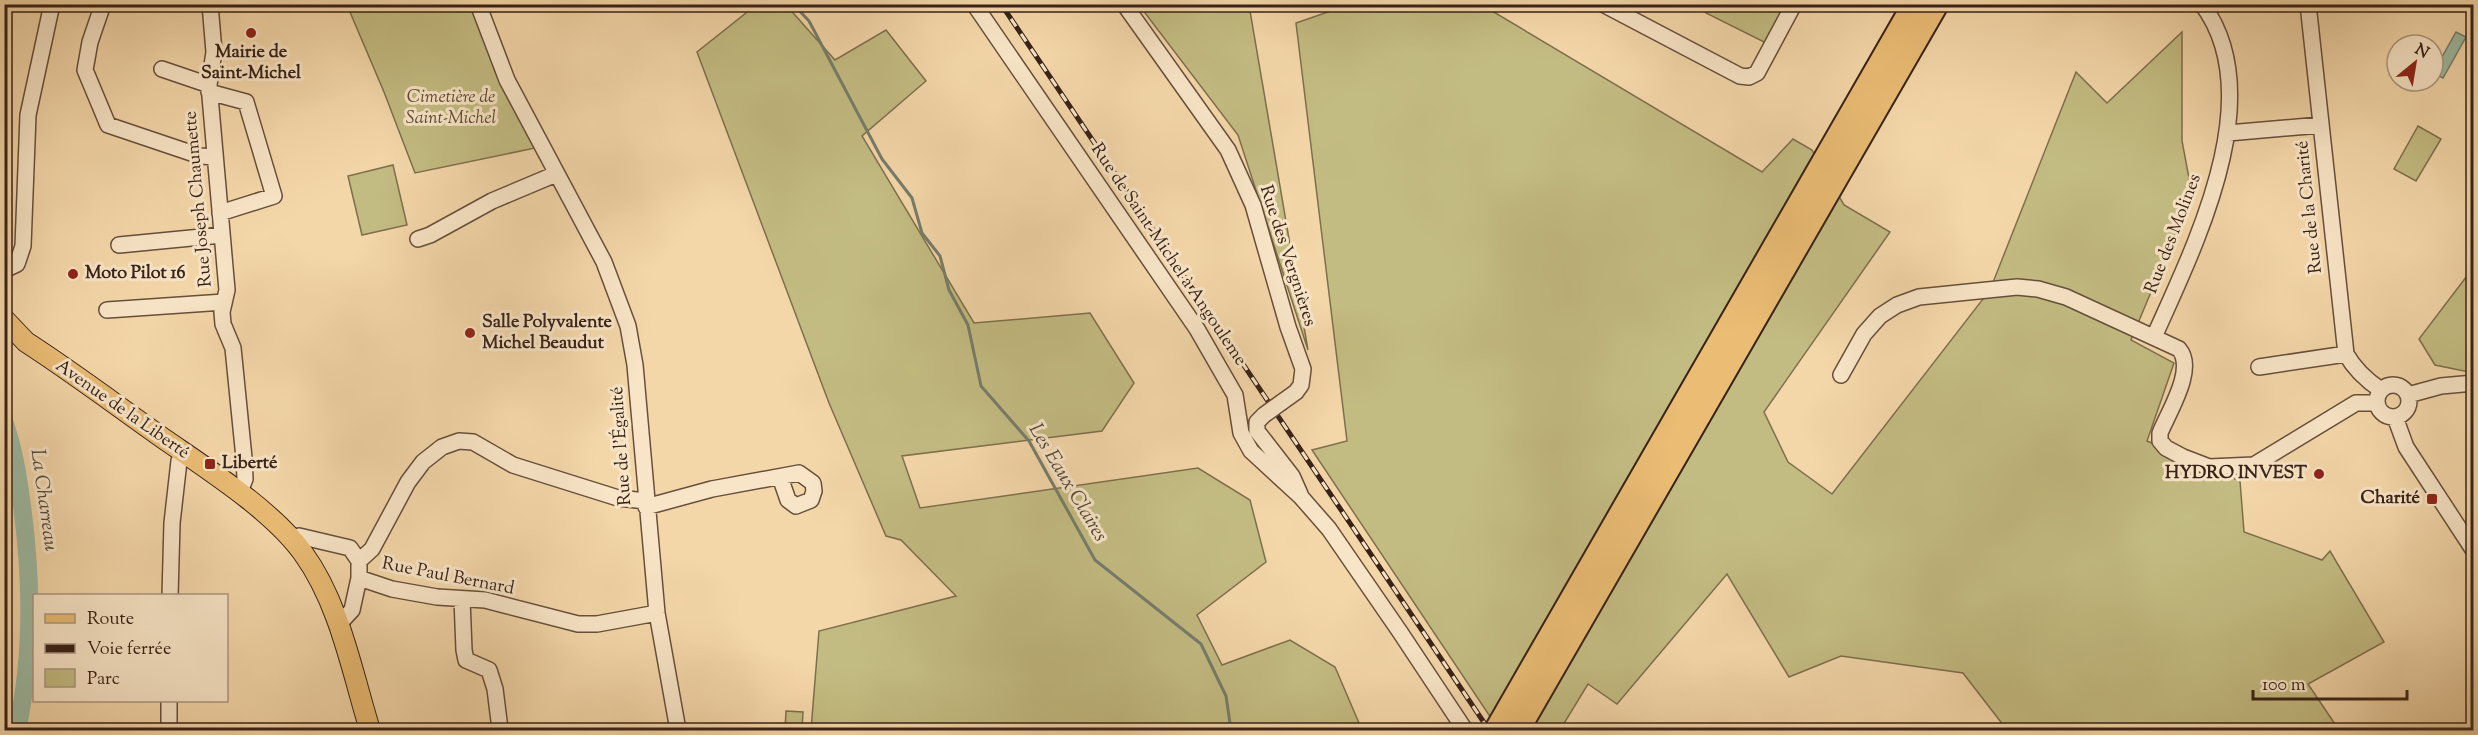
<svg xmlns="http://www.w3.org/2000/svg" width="2478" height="735" font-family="'Sorts Mill Goudy',serif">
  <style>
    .green { fill: #c3bc82; stroke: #7e6f4d; stroke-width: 1.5 }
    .water { fill: #9dbaa3; stroke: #757d6b; stroke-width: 1.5 }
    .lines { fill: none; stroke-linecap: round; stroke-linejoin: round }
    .stream { stroke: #757d6b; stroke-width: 3 }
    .river { stroke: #9dbaa3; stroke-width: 18 }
    .minor-casing { stroke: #674f3c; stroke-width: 18 }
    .major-casing { stroke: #382218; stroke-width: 22 }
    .highway-casing { stroke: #382218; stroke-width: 26 }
    .minor { stroke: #f8e5c7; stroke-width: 15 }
    .major { stroke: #eabc74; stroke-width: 20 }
    .highway { stroke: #eabc74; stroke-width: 22 }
    .rail-casing { stroke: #382218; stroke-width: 5 }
    .rail { stroke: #f8e5c7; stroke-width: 3; stroke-dasharray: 9; stroke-linecap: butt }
    .minor-bridge-casing { stroke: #674f3c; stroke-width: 18; stroke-linecap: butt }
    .minor-bridge { stroke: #f8e5c7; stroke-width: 15 }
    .poi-dot { fill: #8f2418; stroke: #f8e5c7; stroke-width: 2 }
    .labels { text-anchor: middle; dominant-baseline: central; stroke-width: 6; stroke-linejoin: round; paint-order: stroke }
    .poi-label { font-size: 18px; font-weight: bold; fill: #382218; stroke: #f8e5c7; text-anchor: start }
    .park-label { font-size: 18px; font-style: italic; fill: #5b4832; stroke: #f8e5c7 }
    .street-label { font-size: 18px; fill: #382218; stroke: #f8e5c7 }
    .water-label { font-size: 20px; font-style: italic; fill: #51483b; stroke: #f8e5c7 }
  </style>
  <rect width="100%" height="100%" fill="#f4d7a9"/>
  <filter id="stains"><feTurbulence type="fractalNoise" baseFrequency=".00333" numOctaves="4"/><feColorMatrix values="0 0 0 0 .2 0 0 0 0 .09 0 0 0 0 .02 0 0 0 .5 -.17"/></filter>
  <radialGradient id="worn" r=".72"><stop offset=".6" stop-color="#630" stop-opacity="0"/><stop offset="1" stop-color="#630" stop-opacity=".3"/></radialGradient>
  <path class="green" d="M 347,5 L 471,5 L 490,53 L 535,148 L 415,173 L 384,92 Z
    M 756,5 L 786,5 L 835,60 L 886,30 L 926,81 L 862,136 L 974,323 L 1090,313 L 1134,383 L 1102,431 L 902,456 L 920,508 L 1198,468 L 1250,500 L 1266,562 L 1197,615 L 1222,665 L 1290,640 L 1335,667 L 1362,730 L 811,730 L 819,631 L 956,596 L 901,540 L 886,536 L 829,403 L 697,52 Z
    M 1139,5 L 1249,5 L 1308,350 L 1238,135 Z
    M 1348,5 L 1482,5 L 1762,172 L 1793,139 L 1812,150 L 1844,205 L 1890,232 L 1764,412 L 1788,462 L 1832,494 L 1990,290 L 2076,72 L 2107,103 L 2182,32 L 2182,141 L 2192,194 L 2131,340 L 2174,363 L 2147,441 L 2240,481 L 2244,532 L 2322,560 L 2330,551 L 2384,642 L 2308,684 L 2339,730 L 2007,730 L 1963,673 L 1841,656 L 1789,677 L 1727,574 L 1617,704 L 1588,684 L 1560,730 L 1499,730 L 1312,450 L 1347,441 L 1296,23 Z
    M 1711,5 L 1786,5 L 1766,43 L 1706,13 Z
    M 2418,126 L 2441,139 L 2416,181 L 2394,169 Z
    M 393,165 L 407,225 L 362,235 L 348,176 Z
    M 2473,268 L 2473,370 L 2469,372 L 2435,365 L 2419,339 Z
    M 786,711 L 803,712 L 802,730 L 785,730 Z"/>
  <path class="water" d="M 2456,32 L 2466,37 L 2443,78 L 2433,73 Z"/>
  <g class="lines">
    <path class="stream" d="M 793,4 L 809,21 L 882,159 L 912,198 L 922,233 L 940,256 L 949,290 L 968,325 L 981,386 L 1029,441 L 1095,560 L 1201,644 L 1226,696 L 1231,730"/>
    <path class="river" d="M 4,421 C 14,449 18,476 22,506 C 32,580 33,657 17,730"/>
    <g class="minor-casing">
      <path id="minor" d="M 103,4 L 90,42 L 85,70 L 108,125 L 200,156 L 215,157
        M 210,4 L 214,52 L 209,85 L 227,290 L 222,312 L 223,324 L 233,348 L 244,458 L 245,479 L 239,494
        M 478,4 L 507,80 L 604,262 L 628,326 L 635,365 L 657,613 L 678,730
        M 974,4 L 1197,329 L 1235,395 L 1241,433 L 1251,451 L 1301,497 L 1329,529 L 1400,632 L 1465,730
        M 1124,4 L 1228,150 L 1253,205 L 1288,327 L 1303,369 L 1301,385 L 1296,392 L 1282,402
        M 1603,4 L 1740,76 L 1749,77 L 1757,73 L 1794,4
        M 2308,4 L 2346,354 C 2355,370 2366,380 2381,390
        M 162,69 L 209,85
        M 209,92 L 246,102 L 274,196 L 220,213
        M 2228,133 L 2321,125
        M 418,239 L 430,235 L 492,201 L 556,174
        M 119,245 L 222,235
        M 4,270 L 17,264 L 23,246 L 28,115 L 52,4
        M 107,310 L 224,302
        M 2154,337 C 2194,247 2271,96 2202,4
        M 2259,367 L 2346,354
        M 1841,375 L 1864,334 L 1880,316 L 1897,305 L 1919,297 L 2017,287 L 2038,289 L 2066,297 L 2179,349 C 2196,369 2169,411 2160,433 L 2160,441 L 2166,448 L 2183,457 L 2209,467 L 2254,465 L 2356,403 L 2377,403
        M2377 401a16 16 0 1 1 32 0a16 16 0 1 1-32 0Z
        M 2408,395 L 2441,386 L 2474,383
        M 1264,415 L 1257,422 L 1257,431 L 1292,476 L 1300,494
        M 2395,417 L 2406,447 L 2474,551
        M 646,507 L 712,489 L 799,473 L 813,483 L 814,491 L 811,500 L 796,506 L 788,500 L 780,477
        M 291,538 L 299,536 L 350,548 L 359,561 L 359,578 L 392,589 L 437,597 L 485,600 L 578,624 L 597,624 L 657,613
        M 359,561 L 372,549 L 408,482 L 423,462 L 442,447 L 459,441 L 473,442 L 513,465 L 618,498 L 646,501
        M 170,596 L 172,523 L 179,461 L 184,453
        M 462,599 L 464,650 L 466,660 L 489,670 L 495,689 L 500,729
        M 338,625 L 352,610 L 359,578
        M 169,730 L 169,700"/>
    </g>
    <g class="major-casing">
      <path id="major" d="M 4,319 L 26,342 C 74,373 120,408 167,441 C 209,470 274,512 303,553 C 340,604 352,672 370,730"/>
    </g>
    <g class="highway-casing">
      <path id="highway" d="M 1496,730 L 1914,4
        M 1518,730 L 1937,4"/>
    </g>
    <use href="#minor" class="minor"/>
    <use href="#major" class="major"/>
    <use href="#highway" class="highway"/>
    <g class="rail-casing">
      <path id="rail" d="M 1001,4 L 1489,730"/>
    </g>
    <use href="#rail" class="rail"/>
    <g class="minor-bridge-casing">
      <path id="minor-bridge" d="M 1264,415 L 1282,402"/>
    </g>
    <use href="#minor-bridge" class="minor-bridge"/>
  </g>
  <g class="poi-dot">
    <circle cx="251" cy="33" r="6"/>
    <circle cx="73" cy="274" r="6"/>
    <circle cx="470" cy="333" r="6"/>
    <rect x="204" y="458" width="12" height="12" rx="3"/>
    <circle cx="2319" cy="474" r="6"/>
    <rect x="2426" y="493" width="12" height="12" rx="3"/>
  </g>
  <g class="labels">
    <g class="poi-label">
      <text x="251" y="53" text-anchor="middle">Mairie de<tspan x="251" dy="21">Saint-Michel</tspan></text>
      <text x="85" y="274">Moto Pilot 16</text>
      <text x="482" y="323">Salle Polyvalente<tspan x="482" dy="21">Michel Beaudut</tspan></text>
      <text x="222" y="464">Liberté</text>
      <text x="2307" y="474" text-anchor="end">HYDRO INVEST</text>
      <text x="2420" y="499" text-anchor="end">Charité</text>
    </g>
    <g class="park-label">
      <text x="451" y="98">Cimetière de<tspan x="451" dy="21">Saint-Michel</tspan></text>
    </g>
    <g class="street-label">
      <text transform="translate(199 199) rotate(-95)">Rue Joseph Chaumette</text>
      <text transform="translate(2310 207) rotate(-96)">Rue de la Charité</text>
      <text transform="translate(2174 234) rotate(-69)">Rue des Molines</text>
      <text transform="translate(1168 255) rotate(56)">Rue de Saint-Michel à Angouleme</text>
      <text transform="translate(1287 256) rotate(72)">Rue des Vergnières</text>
      <text transform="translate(122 410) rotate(35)">Avenue de la Liberté</text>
      <text transform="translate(622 446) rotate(-94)">Rue de l'Égalité</text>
      <text transform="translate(448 577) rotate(11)">Rue Paul Bernard</text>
    </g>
    <g class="water-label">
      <text transform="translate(1067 483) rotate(59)">Les Eaux Claires</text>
      <text transform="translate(43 500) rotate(82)">La Charreau</text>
    </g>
  </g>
  <rect width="2478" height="735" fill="none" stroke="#f4d7a9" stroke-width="24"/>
  <rect x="6" y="6" width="2466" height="723" fill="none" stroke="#382218" stroke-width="3"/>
  <rect x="12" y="12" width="2454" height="711" fill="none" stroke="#382218" stroke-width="1.5"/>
  <rect x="33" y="594" width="195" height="108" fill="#f8e5c7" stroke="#ab9781" stroke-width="1.5"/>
  <rect x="45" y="614" width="30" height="9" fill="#eabc74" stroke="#ab9781" stroke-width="1.5"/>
  <text x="87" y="624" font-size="18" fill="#382218">Route</text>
  <rect x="45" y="644" width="30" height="9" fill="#382218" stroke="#ab9781" stroke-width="1.5"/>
  <text x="87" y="654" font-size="18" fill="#382218">Voie ferrée</text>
  <rect x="45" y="669" width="30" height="18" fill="#c3bc82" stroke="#ab9781" stroke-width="1.5"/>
  <text x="87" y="684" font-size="18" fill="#382218">Parc</text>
  <g transform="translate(2415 63) rotate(30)"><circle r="28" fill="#f8e5c7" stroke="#ab9781" stroke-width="1.5"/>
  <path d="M0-4.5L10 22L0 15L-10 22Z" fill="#8f2418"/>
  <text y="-9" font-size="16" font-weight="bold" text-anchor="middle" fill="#382218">N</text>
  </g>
  <path d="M2253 690v9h154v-9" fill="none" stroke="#382218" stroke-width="3"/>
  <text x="2262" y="690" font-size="18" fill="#382218" stroke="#f8e5c7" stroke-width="4.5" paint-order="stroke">100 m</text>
  <rect width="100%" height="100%" filter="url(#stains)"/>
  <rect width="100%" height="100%" fill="url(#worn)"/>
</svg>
